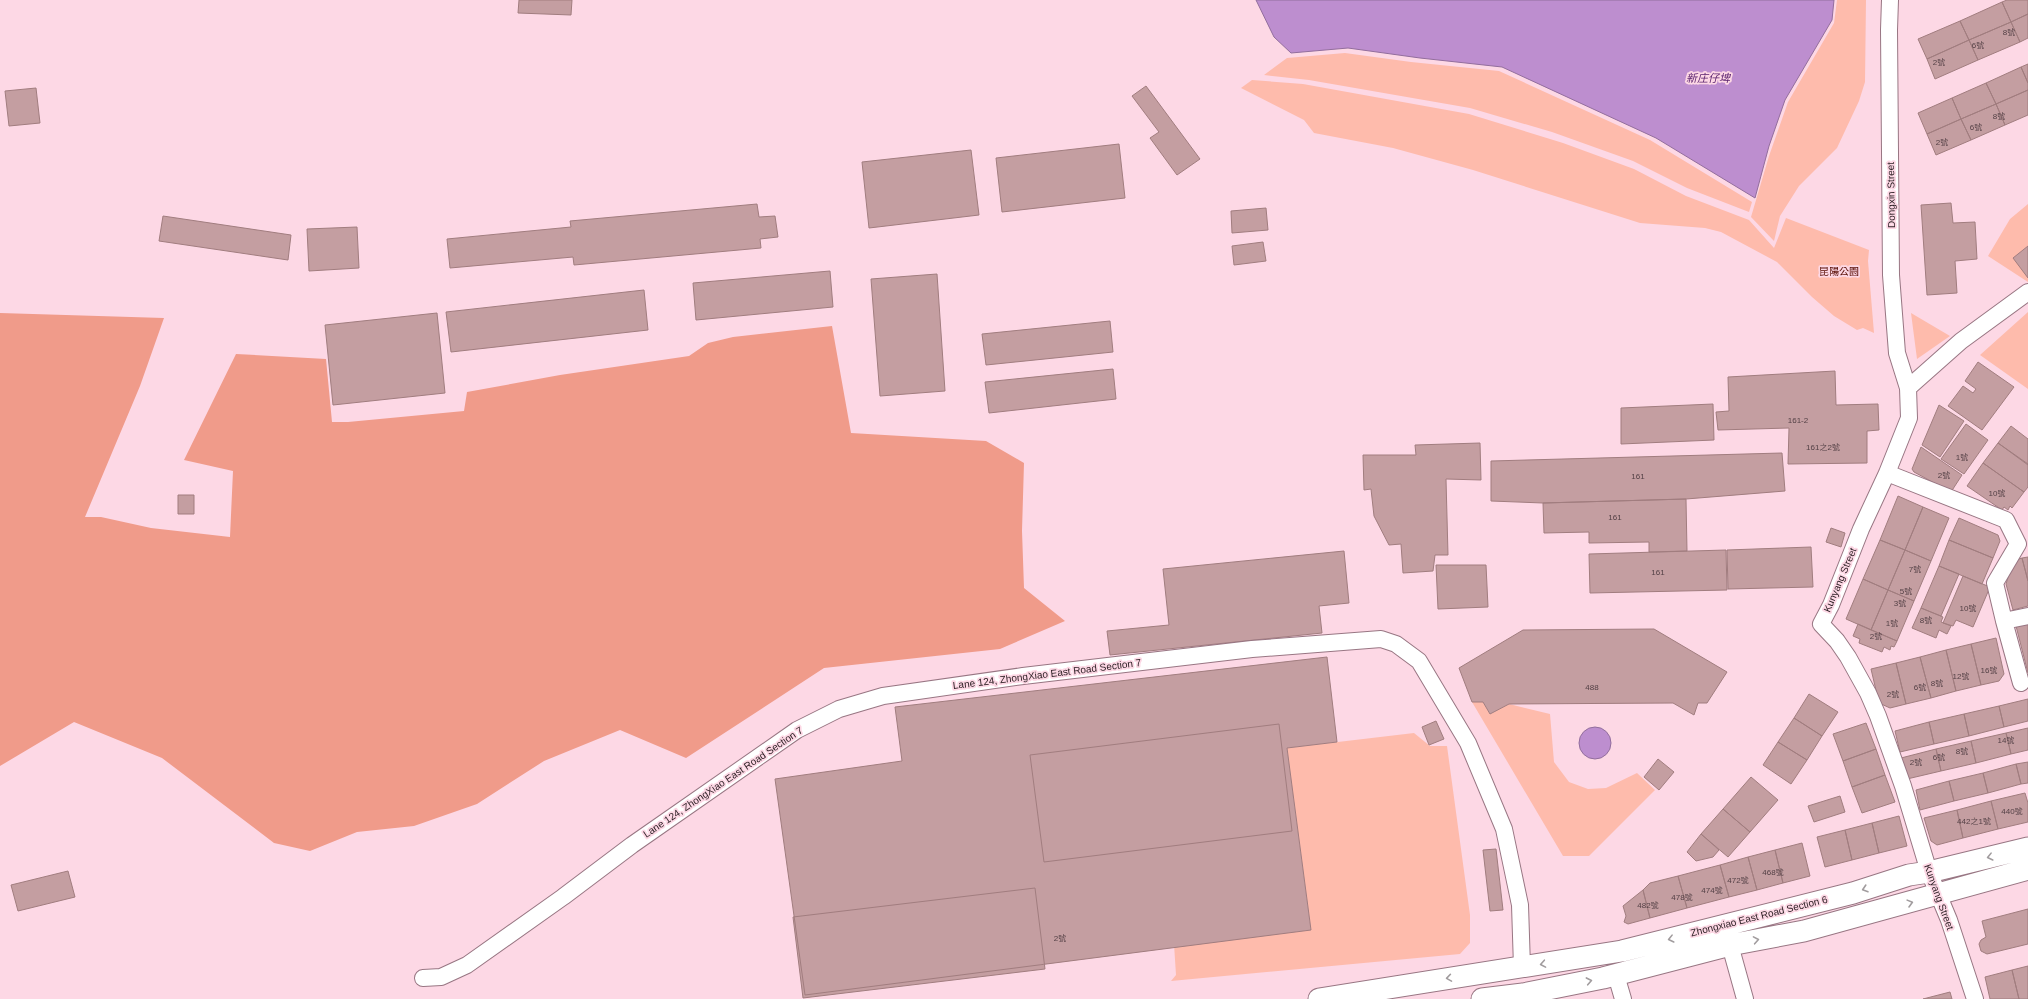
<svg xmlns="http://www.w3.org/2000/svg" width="2028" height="999" font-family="Helvetica,'Noto Sans TC',sans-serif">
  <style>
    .green { fill: #febbac }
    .forest { fill: #f09b8a }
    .water { fill: #bd8ecf; stroke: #926e9d }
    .building { fill: #c49ea1; stroke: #a17d7f }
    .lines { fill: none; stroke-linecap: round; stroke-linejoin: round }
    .minor-casing { stroke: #987683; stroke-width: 18 }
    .major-casing { stroke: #987683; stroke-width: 23 }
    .minor { stroke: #fff; stroke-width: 16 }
    .major { stroke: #fff; stroke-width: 21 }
    .oneway { stroke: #a19c9e }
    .labels { text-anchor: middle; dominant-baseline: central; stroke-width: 3.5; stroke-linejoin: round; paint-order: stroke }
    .number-label { font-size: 8px; fill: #544146 }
    .street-label { font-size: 10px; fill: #2f2227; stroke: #fdd8e5 }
    .park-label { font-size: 10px; fill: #550a00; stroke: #fdd8e5 }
    .water-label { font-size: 11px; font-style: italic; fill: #5a206e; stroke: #fdd8e5 }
  </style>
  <rect width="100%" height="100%" fill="#fdd8e5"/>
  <path class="green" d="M 1837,0 L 1866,0 L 1865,82 L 1859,101 L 1837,148 L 1799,186 L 1780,216 L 1774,241 L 1751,217 L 1769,156 L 1788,102 L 1834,23 Z
    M 1345,53 L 1411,62 L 1499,71 L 1650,140 L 1752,202 L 1749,212 L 1687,188 L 1633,161 L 1552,132 L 1470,108 L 1309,80 L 1264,75 L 1287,58 Z
    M 1252,80 L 1303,84 L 1469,114 L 1563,143 L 1634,169 L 1686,196 L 1749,220 L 1774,248 L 1786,218 L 1869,250 L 1868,261 L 1874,333 L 1863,328 L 1857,330 L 1834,316 L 1812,297 L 1777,262 L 1721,232 L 1705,228 L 1640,223 L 1473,170 L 1393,148 L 1314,133 L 1304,120 L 1241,88 Z
    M 2028,204 L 2028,282 L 1988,256 L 2010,219 Z
    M 2028,312 L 2028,389 L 1980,355 Z
    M 1911,313 L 1950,336 L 1917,359 Z
    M 1472,702 L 1483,702 L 1490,714 L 1509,704 L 1550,714 L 1554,762 L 1569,782 L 1588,789 L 1606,788 L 1637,773 L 1655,790 L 1589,856 L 1563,856 Z
    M 1414,733 L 1430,746 L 1447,746 L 1470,915 L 1470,943 L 1460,954 L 1171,981 L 1176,975 L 1174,944 L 1311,930 L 1287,748 Z"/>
  <path class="forest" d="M 0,313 L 164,318 L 140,386 L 85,517 L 101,517 L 151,528 L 230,537 L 233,471 L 184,460 L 236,354 L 326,359 L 332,422 L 348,422 L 464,411 L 467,392 L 560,375 L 689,356 L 708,343 L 733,337 L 832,326 L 851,433 L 986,441 L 1024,463 L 1022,531 L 1024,588 L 1065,621 L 1000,649 L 824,668 L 686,758 L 620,730 L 544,761 L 477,804 L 414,826 L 357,832 L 310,851 L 274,843 L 162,758 L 74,722 L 0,766 Z"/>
  <path class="water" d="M 1256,0 L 1834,0 L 1832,20 L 1785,100 L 1769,146 L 1755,198 L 1656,138 L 1502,67 L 1420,58 L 1348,48 L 1291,53 L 1274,37 Z
    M1579 743a16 16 0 1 1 32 0a16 16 0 1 1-32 0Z"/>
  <path class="building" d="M 519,0 L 572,0 L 571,15 L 518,13 Z
    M 2007,0 L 2028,0 L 2028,14 L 2011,22 L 2002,2 Z
    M 2002,2 L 2011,22 L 1969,40 L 1960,21 Z
    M 2028,14 L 2028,38 L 2020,42 L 2011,22 Z
    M 1960,21 L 1969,40 L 1927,59 L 1918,39 Z
    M 2011,22 L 2020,42 L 1978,60 L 1969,40 Z
    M 1969,40 L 1978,60 L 1935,79 L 1927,59 Z
    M 2028,64 L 2028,83 L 2021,67 Z
    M 2021,67 L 2028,83 L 2028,90 L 1996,104 L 1986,83 Z
    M 1986,83 L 1996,104 L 1961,119 L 1952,98 Z
    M 1146,86 L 1200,159 L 1177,175 L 1150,138 L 1159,132 L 1132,96 Z
    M 36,88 L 40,123 L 9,126 L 5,91 Z
    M 2028,90 L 2028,115 L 2005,125 L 1996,104 Z
    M 1952,98 L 1961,119 L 1927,134 L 1918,113 Z
    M 1996,104 L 2005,125 L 1971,140 L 1961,119 Z
    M 1961,119 L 1971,140 L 1936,155 L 1927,134 Z
    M 1119,144 L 1125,198 L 1002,212 L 996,158 Z
    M 971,150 L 979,215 L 869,228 L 862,162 Z
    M 1951,203 L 1953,223 L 1975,222 L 1977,259 L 1955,261 L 1957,293 L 1927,295 L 1921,205 Z
    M 757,204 L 759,217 L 775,216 L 778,237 L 760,239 L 761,248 L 574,265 L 573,257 L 450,268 L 447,239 L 571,227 L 570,221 Z
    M 1266,208 L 1268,230 L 1232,233 L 1231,211 Z
    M 163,216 L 291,235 L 288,260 L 159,241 Z
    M 357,227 L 359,268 L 309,271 L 307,229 Z
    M 1263,242 L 1266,261 L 1234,265 L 1232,246 Z
    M 2028,246 L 2028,278 L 2013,258 Z
    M 830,271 L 833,307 L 696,320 L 693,283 Z
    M 937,274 L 945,391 L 880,396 L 871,279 Z
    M 644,290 L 648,330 L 451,352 L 446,312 Z
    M 437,313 L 445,393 L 333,405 L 325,325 Z
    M 1110,321 L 1113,352 L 986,365 L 982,334 Z
    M 1978,362 L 2014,387 L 1982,430 L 1948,406 L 1963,386 L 1973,393 L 1976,389 L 1965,381 Z
    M 1113,369 L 1116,399 L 989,413 L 985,382 Z
    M 1835,371 L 1836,405 L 1878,404 L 1879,430 L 1867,431 L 1867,463 L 1788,464 L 1789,428 L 1718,430 L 1716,412 L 1729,411 L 1728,377 Z
    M 1713,404 L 1714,440 L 1621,444 L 1621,408 Z
    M 1939,405 L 1964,421 L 1940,457 L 1922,445 Z
    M 1966,424 L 1988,440 L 1964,474 L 1941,459 Z
    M 2011,426 L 2028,439 L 2028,465 L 1998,443 Z
    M 1480,443 L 1481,480 L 1446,479 L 1448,555 L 1435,555 L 1433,571 L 1403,573 L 1401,544 L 1389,545 L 1374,516 L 1371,489 L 1364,490 L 1363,455 L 1416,455 L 1415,445 Z
    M 1998,443 L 2028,464 L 2028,487 L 2024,492 L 1983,463 Z
    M 1921,447 L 1962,475 L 1951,492 L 1914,472 L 1912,469 Z
    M 1782,453 L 1785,491 L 1686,499 L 1543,503 L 1491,501 L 1491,461 Z
    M 1983,463 L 2024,492 L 2012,508 L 2010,506 L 2008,510 L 2004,507 L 2002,510 L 1967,486 Z
    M 178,495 L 194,495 L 194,514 L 178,514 Z
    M 1898,496 L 1923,507 L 1905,550 L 1880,540 Z
    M 1686,499 L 1687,551 L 1649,552 L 1649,542 L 1589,543 L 1589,532 L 1544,533 L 1543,503 Z
    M 1923,507 L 1949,518 L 1931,561 L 1905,550 Z
    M 1959,518 L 1998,535 L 2000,541 L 1993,558 L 1949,540 Z
    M 1831,528 L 1845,533 L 1841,547 L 1826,542 Z
    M 1880,540 L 1905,550 L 1888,590 L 1863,579 Z
    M 1949,540 L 1993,558 L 1982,584 L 1939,566 Z
    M 1811,547 L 1813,587 L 1728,589 L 1727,550 Z
    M 1726,550 L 1727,590 L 1590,593 L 1589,554 Z
    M 1905,550 L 1931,561 L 1914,601 L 1888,590 Z
    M 1344,551 L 1349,603 L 1319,606 L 1322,633 L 1110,655 L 1107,631 L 1169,625 L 1163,569 Z
    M 2028,557 L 2028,581 L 2022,558 Z
    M 2022,558 L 2028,581 L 2028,606 L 2013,610 L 2006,584 L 2013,561 Z
    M 1436,565 L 1486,565 L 1488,607 L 1438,609 Z
    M 1939,566 L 1959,574 L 1941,616 L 1921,608 Z
    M 1963,576 L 1990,587 L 1973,627 L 1956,620 L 1953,626 L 1943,623 Z
    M 1863,579 L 1888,590 L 1871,630 L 1846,619 Z
    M 1888,590 L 1914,601 L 1897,641 L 1871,630 Z
    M 1921,608 L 1943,617 L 1941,622 L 1951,626 L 1947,634 L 1939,630 L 1936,638 L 1912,628 Z
    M 2028,623 L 2028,673 L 2016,626 Z
    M 1858,624 L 1897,641 L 1894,647 L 1891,646 L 1890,650 L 1884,647 L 1882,652 L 1859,643 L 1860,639 L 1853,636 Z
    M 1654,629 L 1727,672 L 1707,703 L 1698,703 L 1694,715 L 1673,703 L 1509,704 L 1490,714 L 1483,702 L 1472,702 L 1459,668 L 1523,630 Z
    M 1996,638 L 2004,674 L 1999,681 L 1981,685 L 1971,644 Z
    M 1971,644 L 1981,685 L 1956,691 L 1946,650 Z
    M 1946,650 L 1956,691 L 1931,698 L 1920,657 Z
    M 1327,657 L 1337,742 L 1287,748 L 1311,930 L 805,995 L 775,779 L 902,761 L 895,707 Z
    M 1920,657 L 1931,698 L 1906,704 L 1896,663 Z
    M 1896,663 L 1906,704 L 1890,708 L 1879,703 L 1871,669 Z
    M 1809,694 L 1838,712 L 1822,736 L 1794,718 Z
    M 2028,699 L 2028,721 L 2004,727 L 1999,706 Z
    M 1999,706 L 2004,727 L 1969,736 L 1964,714 Z
    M 1964,714 L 1969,736 L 1934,744 L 1929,722 Z
    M 1794,718 L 1822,736 L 1807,760 L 1778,742 Z
    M 1436,721 L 1444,739 L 1429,745 L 1422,727 Z
    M 1929,722 L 1934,744 L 1900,752 L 1895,731 Z
    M 1866,723 L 1876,749 L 1843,761 L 1833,734 Z
    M 1279,724 L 1292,831 L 1044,862 L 1030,755 Z
    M 2028,728 L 2028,750 L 2011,754 L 2006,733 Z
    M 2006,733 L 2011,754 L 1976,763 L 1971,741 Z
    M 1971,741 L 1976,763 L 1941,771 L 1936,749 Z
    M 1778,742 L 1807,760 L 1791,784 L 1763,765 Z
    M 1876,749 L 1885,775 L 1852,787 L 1843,761 Z
    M 1936,749 L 1941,771 L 1907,779 L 1901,758 Z
    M 1658,759 L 1674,772 L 1659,790 L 1644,777 Z
    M 2028,762 L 2028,783 L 2021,784 L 2016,764 Z
    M 2016,764 L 2021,784 L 1988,793 L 1983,773 Z
    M 1983,773 L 1988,793 L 1954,801 L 1949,781 Z
    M 1885,775 L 1895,802 L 1862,813 L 1852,787 Z
    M 1751,777 L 1778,800 L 1750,832 L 1723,809 Z
    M 1949,781 L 1954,801 L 1920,810 L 1916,790 Z
    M 2025,793 L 2028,803 L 2028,822 L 1998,829 L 1991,801 Z
    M 1840,796 L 1845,812 L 1814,822 L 1808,806 Z
    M 1991,801 L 1998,829 L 1963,838 L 1957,810 Z
    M 1723,809 L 1750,832 L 1728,857 L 1701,834 Z
    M 1957,810 L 1963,838 L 1937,845 L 1931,841 L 1924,818 Z
    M 1899,816 L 1907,846 L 1879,853 L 1872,823 Z
    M 1872,823 L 1879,853 L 1852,860 L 1845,830 Z
    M 1845,830 L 1852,860 L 1825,867 L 1817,837 Z
    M 1701,834 L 1719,850 L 1713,857 L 1696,861 L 1687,852 Z
    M 1802,843 L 1810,876 L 1783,883 L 1775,850 Z
    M 1496,849 L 1503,910 L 1490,911 L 1483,850 Z
    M 1775,850 L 1783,883 L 1757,890 L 1748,857 Z
    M 1748,857 L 1757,890 L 1729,897 L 1720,865 Z
    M 1720,865 L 1729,897 L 1687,908 L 1678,876 Z
    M 68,871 L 75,897 L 18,911 L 11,885 Z
    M 1678,876 L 1687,908 L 1650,918 L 1643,890 L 1650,883 Z
    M 1035,888 L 1045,969 L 803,998 L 793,917 Z
    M 1643,890 L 1650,918 L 1628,924 L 1624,922 L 1626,916 L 1623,906 Z
    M 2028,909 L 2028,944 L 1987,954 L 1981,951 L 1979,944 L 1981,940 L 1986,937 L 1982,921 Z
    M 2028,966 L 2028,999 L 2019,999 L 2012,970 Z
    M 2012,970 L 2019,999 L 1990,999 L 1985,977 Z
    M 1950,992 L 1952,999 L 1923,999 Z"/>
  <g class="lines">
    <g class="minor-casing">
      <path id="minor" d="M 1890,0 L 1889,30 L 1891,275 L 1897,353 L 1908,388 L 1909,418 L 1887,473 L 1861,529 L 1831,605 L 1821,624 L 1837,641 L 1848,657 L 1868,693 L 1878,716 L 1903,786 L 1929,872 L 1949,920 L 1975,999
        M 1908,388 L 1961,341 L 2028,292
        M 1887,473 L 2006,520 L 2018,544
        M 2018,544 L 1995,583 L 2004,621 L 2021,683
        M 2004,621 L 2028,616
        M 1730,945 L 1745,999
        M 1616,975 L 1623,999
        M 423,978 L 441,977 L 467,965 L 563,897 L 632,845 L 797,730 L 839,709 L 883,696 L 1023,676 L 1252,649 L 1381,639 L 1396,644 L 1419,661 L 1468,743 L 1504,829 L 1520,905 L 1522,967"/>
    </g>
    <g class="major-casing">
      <path id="major" d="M 1319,999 L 1622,951 L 1853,893 L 1909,875 L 1929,872 L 2028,848
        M 1482,999 L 1523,994 L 1603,978 L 1730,945 L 1804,931 L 2028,869"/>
    </g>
    <use href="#minor" class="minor"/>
    <use href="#major" class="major"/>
  </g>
  <defs><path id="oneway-chevron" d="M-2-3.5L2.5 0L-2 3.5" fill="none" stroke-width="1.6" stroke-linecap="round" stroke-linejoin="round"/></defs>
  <g class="oneway">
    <use href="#oneway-chevron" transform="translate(1990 857) rotate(166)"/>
    <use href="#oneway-chevron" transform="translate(1865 889) rotate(162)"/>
    <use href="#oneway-chevron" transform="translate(1910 903) rotate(-15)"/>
    <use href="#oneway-chevron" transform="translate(1671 939) rotate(166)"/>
    <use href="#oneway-chevron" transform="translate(1756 940) rotate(-10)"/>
    <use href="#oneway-chevron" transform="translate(1543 964) rotate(170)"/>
    <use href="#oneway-chevron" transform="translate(1449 978) rotate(171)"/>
    <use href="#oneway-chevron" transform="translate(1589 981) rotate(-11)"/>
  </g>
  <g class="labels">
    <g class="number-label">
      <text x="2009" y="32">8號</text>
      <text x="1978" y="45">6號</text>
      <text x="1939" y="62">2號</text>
      <text x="1999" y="116">8號</text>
      <text x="1976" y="127">6號</text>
      <text x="1942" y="142">2號</text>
      <text x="1798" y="420">161-2</text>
      <text x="1823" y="447">161之2號</text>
      <text x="1962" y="457">1號</text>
      <text x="1944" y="475">2號</text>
      <text x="1638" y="476">161</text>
      <text x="1997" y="493">10號</text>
      <text x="1615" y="517">161</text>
      <text x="1915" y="569">7號</text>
      <text x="1658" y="572">161</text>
      <text x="1906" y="591">5號</text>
      <text x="1900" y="603">3號</text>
      <text x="1968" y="608">10號</text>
      <text x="1926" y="620">8號</text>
      <text x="1892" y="623">1號</text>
      <text x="1876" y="636">2號</text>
      <text x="1989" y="670">16號</text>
      <text x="1961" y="676">12號</text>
      <text x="1937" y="683">8號</text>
      <text x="1592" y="687">488</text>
      <text x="1920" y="687">6號</text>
      <text x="1893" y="694">2號</text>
      <text x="2006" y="740">14號</text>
      <text x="1962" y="751">8號</text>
      <text x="1939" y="757">6號</text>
      <text x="1916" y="762">2號</text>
      <text x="2012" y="811">440號</text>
      <text x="1974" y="821">442之1號</text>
      <text x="1773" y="872">468號</text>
      <text x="1738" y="880">472號</text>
      <text x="1712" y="890">474號</text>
      <text x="1682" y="897">478號</text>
      <text x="1648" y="905">482號</text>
      <text x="1060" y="938">2號</text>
    </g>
    <g class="street-label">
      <text transform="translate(1891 195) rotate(-91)">Dongxin Street</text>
      <text transform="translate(1840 580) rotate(-67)">Kunyang Street</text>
      <text transform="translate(1047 674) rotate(-7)">Lane 124, ZhongXiao East Road Section 7</text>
      <text transform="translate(723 782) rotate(-34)">Lane 124, ZhongXiao East Road Section 7</text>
      <text transform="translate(1939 897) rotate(70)">Kunyang Street</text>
      <text transform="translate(1759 916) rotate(-14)">Zhongxiao East Road Section 6</text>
    </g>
    <g class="park-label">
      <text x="1839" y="271">昆陽公園</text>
    </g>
    <g class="water-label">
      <text x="1708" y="78">新庄仔埤</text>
    </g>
  </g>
</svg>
